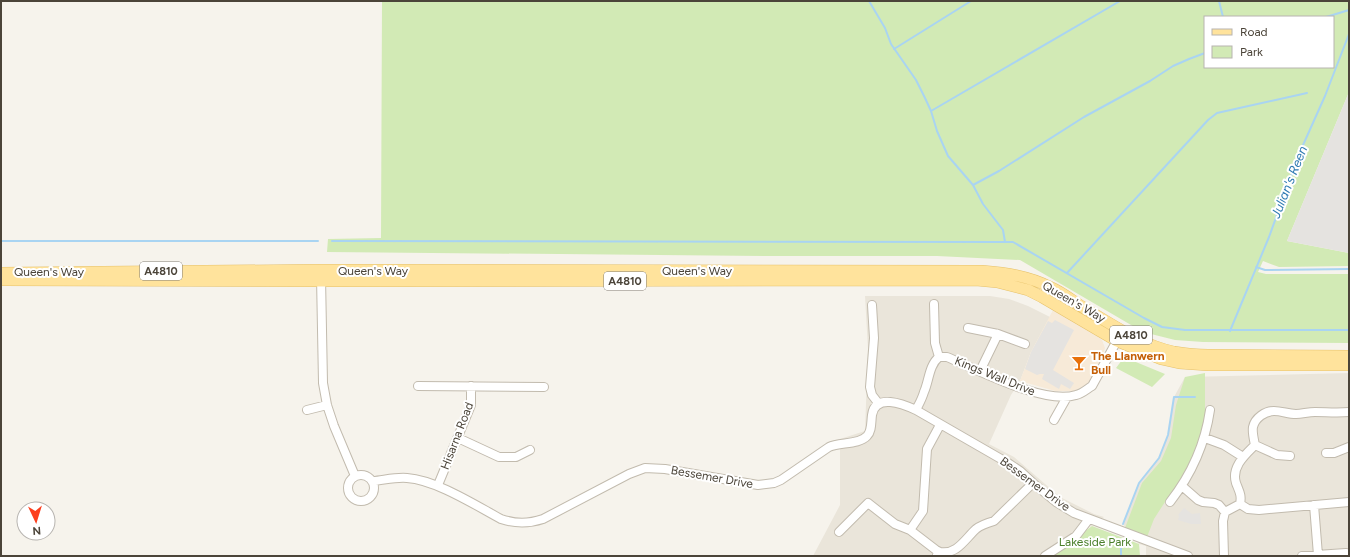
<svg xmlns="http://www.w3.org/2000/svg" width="1350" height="557" font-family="Figtree,sans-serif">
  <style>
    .residential { fill: #eae5da }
    .commercial { fill: #f7ead8 }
    .green { fill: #d2eab5; fill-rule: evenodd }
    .parking { fill: #e5e3e0 }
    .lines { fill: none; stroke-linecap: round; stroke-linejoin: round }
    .stream { stroke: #a9d4f2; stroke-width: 2 }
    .minor-casing { stroke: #c2bbae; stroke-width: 10 }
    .major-casing { stroke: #e6c16a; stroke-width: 12 }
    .minor { stroke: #fff; stroke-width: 8 }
    .major { stroke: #ffe39c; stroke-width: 11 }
    .labels { text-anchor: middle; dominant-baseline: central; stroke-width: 4; stroke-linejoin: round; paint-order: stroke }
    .shield { fill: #fff; stroke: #817c74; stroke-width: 1 }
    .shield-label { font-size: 11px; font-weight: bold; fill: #4b4439 }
    .street-label { font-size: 12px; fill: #4b4439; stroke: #fff }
    .food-label { font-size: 12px; font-weight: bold; fill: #c56008; stroke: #fff; text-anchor: start }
    .park-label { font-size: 12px; fill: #4a7f2a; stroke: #fff }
    .water-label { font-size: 13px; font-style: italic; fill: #2e7ab2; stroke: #fff }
  </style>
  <rect width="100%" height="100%" fill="#f6f3ec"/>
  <path class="residential" d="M 865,296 L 990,296 L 1009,299 L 1028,306 L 1050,317 L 1031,352 L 1020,381 L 1011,395 L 989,444 L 1014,457 L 1060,497 L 1094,514 L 1104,517 L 1048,556 L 813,556 L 840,505 L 840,439 L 865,431 L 868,349 Z
    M 1349,373 L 1349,556 L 1146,556 L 1146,546 L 1139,544 L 1123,524 L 1139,483 L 1159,458 L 1168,435 L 1174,397 L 1185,377 Z"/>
  <path class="commercial" d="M 1053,310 L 1097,336 L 1102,340 L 1105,348 L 1100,364 L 1088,384 L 1074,391 L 1055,391 L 1020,381 L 1031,352 Z"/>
  <path class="green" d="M 382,1 L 1349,1 L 1349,92 L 1287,241 L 1349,253 L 1349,266 L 1279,267 L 1263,261 L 1258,272 L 1266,274 L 1349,274 L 1349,343 L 1203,342 L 1175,340 L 1143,332 L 1020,260 L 937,256 L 775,256 L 327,252 L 328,239 L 381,238 ZM 1205,17 L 1333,17 L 1333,67 L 1205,67 Z
    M 1122,360 L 1131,360 L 1165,374 L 1152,387 L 1116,368 Z
    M 1205,373 L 1205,415 L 1203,432 L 1189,468 L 1163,505 L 1154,519 L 1147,537 L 1125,528 L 1142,483 L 1161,461 L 1171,438 L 1176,405 L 1185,377 Z
    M 1092,526 L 1139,544 L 1140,556 L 1051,556 Z"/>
  <path class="parking" d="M 1349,92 L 1349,253 L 1287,241 Z
    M 1055,320 L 1074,330 L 1053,370 L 1074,383 L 1070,389 L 1061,384 L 1059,389 L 1042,379 L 1044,374 L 1040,374 L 1037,375 L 1025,369 L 1031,352 L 1048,321 L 1052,323 Z
    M 1184,508 L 1192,514 L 1200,513 L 1201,524 L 1191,524 L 1178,520 L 1179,516 L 1178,515 Z"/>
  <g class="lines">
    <path class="stream" d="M 869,1 L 885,28 L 891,44 L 916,80 L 925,98 L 931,111 L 937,131 L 948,156 L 973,185 L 983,204 L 1003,230 L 1005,242
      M 1219,1 L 1223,17
      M 1326,17 L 1349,10
      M 894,49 L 971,1
      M 931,111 L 1120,1
      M 973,185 L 999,171 L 1084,117 L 1150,81 L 1173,66 L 1189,59 L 1205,53
      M 2,241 L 318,241
      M 332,241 L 1013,242 L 1144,318 L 1162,327 L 1185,330 L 1349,330
      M 1256,267 L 1265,270 L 1349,269
      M 1067,273 L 1208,120 L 1217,113 L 1307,93
      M 1230,331 L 1269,237 L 1299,154 L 1325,96 L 1349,34
      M 1123,524 L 1139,483 L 1159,458 L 1168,435 L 1174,397 L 1195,397
      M 1121,548 L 1121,556"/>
    <g class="minor-casing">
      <path id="minor" d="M 321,277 L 323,383 L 327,405 L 334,426 L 355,476
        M 934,304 L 935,343 L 939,357
        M 872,305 L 874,338 L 870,387 L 872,395 L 879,404
        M 968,328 L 998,334 L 1025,344
        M 980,371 L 998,334
        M 418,386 L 544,387
        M 307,410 L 327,405
        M 916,410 C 919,404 922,399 924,392 C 929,381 929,365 939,357 L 947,357 C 978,370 1044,405 1076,395 C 1082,394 1087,389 1092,386 L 1119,337
        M 1349,412 C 1337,413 1326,412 1315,412 C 1308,412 1302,414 1296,414 C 1288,414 1282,411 1274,411 C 1265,411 1255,418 1253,427 C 1252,432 1254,440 1255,445 C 1245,455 1231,467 1236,483 C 1239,491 1242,495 1240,504 L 1248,509 L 1259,510 L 1349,502
        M 1054,420 L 1067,397
        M 458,438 L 499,457 L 516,457 L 530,450
        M 1205,438 L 1224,445 L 1243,457
        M 1255,445 L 1277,455 L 1290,456
        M 1326,453 L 1334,453 L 1349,447
        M348 488a13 13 0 1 1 26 0a13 13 0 1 1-26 0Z
        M 373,481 C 384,480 396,477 407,478 C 436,480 475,505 501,519 C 516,524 528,524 543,519 L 629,474 L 645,468 L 665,469 L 758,485 L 774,483 L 781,480 L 829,447 C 839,442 859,445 867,436 C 872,431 871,422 872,415 C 875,393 903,404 916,410 L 1008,463 L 1020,471 L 1033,483 L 1056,502 L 1074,513 L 1188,556
        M 438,485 L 471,405 L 471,386
        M 1182,486 L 1198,500 L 1203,502 L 1214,503 L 1219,505 L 1225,512 L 1223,521 L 1224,556
        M 1170,502 C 1191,475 1205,445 1210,410
        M 1314,505 L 1318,555
        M 1225,512 L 1240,504
        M 910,530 L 923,511 L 927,449 L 940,425
        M 839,532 L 868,503 L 895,524 L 910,530 L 936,550 L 940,552
        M 937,555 L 940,552 C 957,555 965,539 976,529 C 981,525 987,523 994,521 L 1033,483
        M 1045,556 L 1076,536 L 1089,519
        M 1302,556 L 1346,553"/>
    </g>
    <g class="major-casing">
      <path id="major" d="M 1,273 L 321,270 L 982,271 C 1006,273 1028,276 1050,287 C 1062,292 1073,301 1084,308 C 1113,325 1141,345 1174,352 C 1186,354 1197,355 1208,355 L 1349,356
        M 2,280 L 321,281 L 976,280 L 997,282 L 1028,290 L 1042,297 L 1117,341 L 1161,359 L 1179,363 L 1208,365 L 1349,365"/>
    </g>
    <use href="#minor" class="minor"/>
    <use href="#major" class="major"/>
  </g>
  <defs>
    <g id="bar-bare" transform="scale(1.2)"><path d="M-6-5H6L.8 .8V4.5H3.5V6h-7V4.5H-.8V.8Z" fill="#e8710a" stroke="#fff" stroke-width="2.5" paint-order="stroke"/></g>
  </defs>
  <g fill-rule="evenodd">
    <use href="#bar-bare" x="1079" y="363"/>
  </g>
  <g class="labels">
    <g class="shield">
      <rect x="140" y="262" width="42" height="18" rx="3"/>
      <rect x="604" y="272" width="42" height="18" rx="3"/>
      <rect x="1110" y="326" width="42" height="18" rx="3"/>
    </g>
    <g class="shield-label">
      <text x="161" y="271">A4810</text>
      <text x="625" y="281">A4810</text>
      <text x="1131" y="335">A4810</text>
    </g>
    <g class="street-label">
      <text x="373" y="271">Queen's Way</text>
      <text x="697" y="271">Queen's Way</text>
      <text x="49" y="272">Queen's Way</text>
      <text transform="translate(1074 302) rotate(30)">Queen's Way</text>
      <text transform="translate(995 376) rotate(22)">Kings Wall Drive</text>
      <text transform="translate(457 436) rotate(-69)">Hisarna Road</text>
      <text transform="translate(712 477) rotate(10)">Bessemer Drive</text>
      <text transform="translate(1035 484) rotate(36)">Bessemer Drive</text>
    </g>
    <g class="food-label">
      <text x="1091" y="356">The Llanwern<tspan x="1091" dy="14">Bull</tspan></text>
    </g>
    <g class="park-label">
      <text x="1095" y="542">Lakeside Park</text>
    </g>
    <g class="water-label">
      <text transform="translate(1289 182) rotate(-68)">Julian's Reen</text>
    </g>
  </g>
  <rect width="1350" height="557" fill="none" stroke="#4b4439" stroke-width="4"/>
  <rect x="1204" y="16" width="130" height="52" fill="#ffffff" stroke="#b7b4b0"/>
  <rect x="1212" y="29" width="20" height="6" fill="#ffe39c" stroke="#b7b4b0"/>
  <text x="1240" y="36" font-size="12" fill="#4b4439">Road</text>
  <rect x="1212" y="46" width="20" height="12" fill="#d2eab5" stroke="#b7b4b0"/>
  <text x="1240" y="56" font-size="12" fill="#4b4439">Park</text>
  <g transform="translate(36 521) rotate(176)"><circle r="19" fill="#ffffff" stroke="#b7b4b0"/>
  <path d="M0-3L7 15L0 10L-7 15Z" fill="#fc3f1d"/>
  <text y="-6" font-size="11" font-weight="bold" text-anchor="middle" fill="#4b4439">N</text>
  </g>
</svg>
